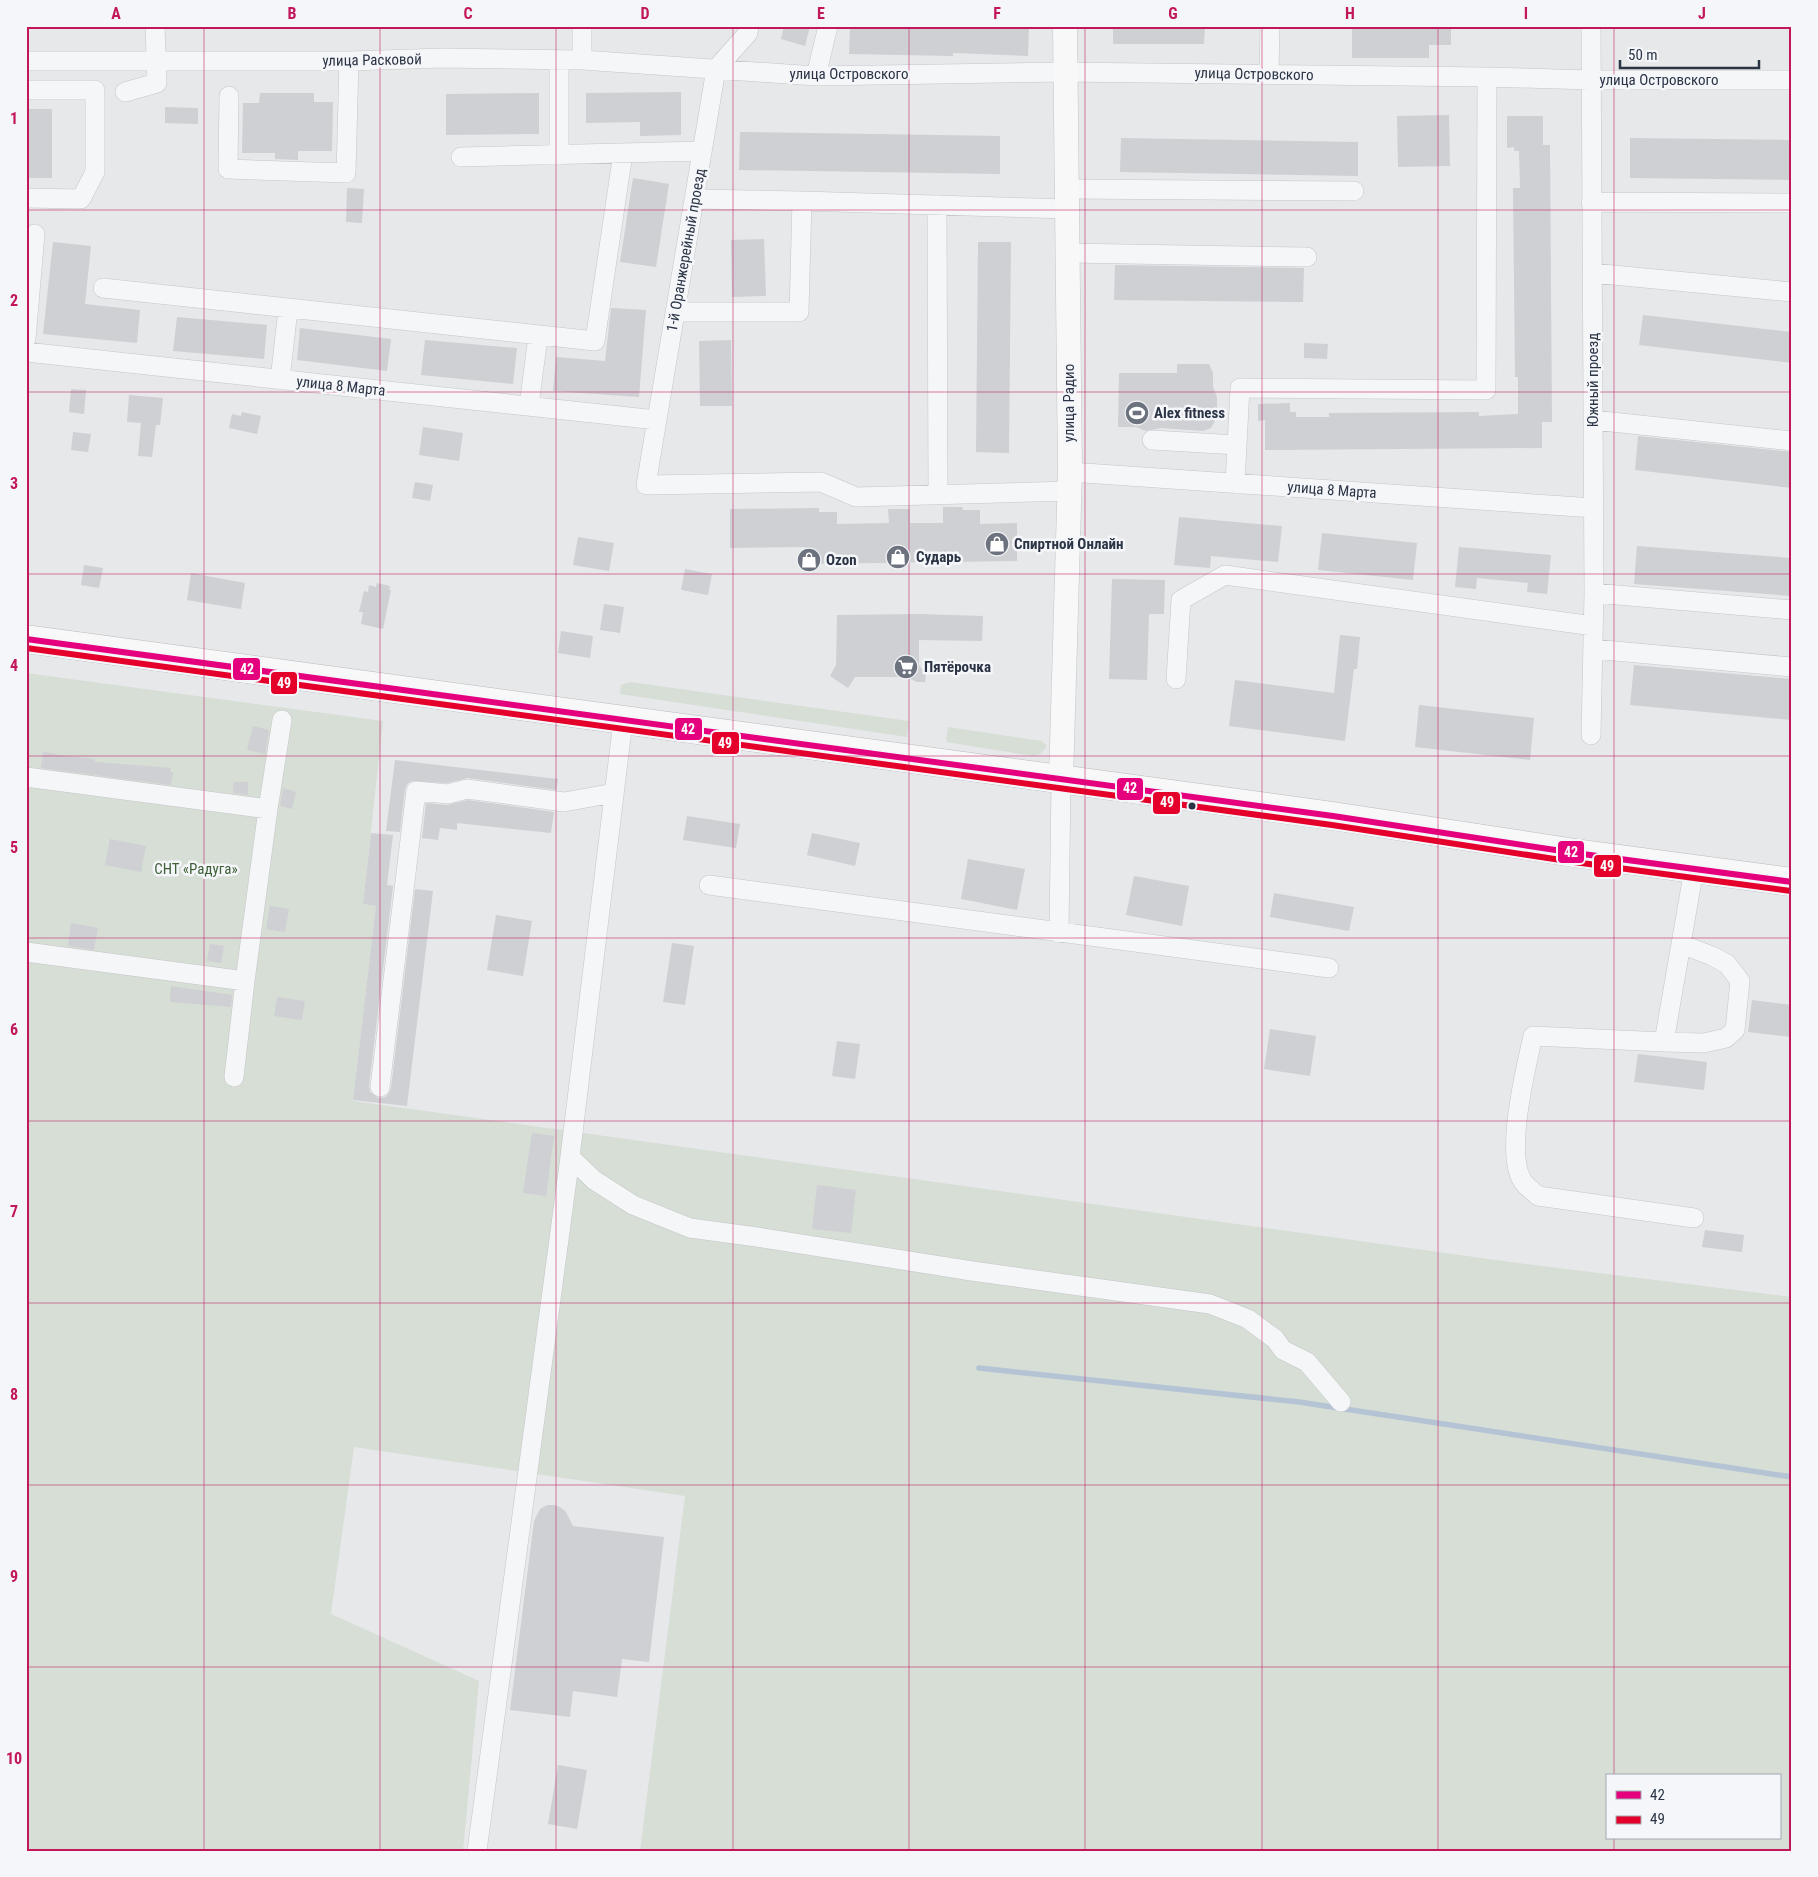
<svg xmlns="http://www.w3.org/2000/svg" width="1818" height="1877" font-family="'Roboto Condensed',sans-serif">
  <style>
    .green { fill: #d6ded6; fill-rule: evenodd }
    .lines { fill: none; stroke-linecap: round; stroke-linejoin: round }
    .stream { stroke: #b4c4d5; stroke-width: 5.5 }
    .building { fill: #ced0d3 }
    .minor-casing { stroke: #c4c6c8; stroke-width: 20 }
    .major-casing { stroke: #c2c5c8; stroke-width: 25 }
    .highway-casing { stroke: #b8bbbf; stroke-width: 29 }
    .minor { stroke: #f5f6f7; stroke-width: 19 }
    .major { stroke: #f8f8f8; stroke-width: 24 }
    .highway { stroke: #f8f8f8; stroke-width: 28 }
    .bus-1-casing { stroke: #f4f6f9; stroke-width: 10 }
    .bus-2-casing { stroke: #f4f6f9; stroke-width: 10 }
    .bus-1 { stroke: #e5007d; stroke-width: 6 }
    .bus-2 { stroke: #e4002b; stroke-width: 6 }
    .grid { fill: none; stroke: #c2185b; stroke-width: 1; stroke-opacity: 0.55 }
    .bus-dot { fill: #2b3445; stroke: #f4f6f9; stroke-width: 2 }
    .labels { text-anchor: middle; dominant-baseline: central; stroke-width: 5; stroke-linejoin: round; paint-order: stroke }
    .street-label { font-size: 15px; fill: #2b3445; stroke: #f4f6f9 }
    .poi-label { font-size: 15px; font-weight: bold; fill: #2b3445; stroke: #f4f6f9; text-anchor: start }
    .park-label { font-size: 15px; fill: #3f6138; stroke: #f4f6f9 }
    .line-badge { stroke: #f4f6f9; stroke-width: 2 }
    .badge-label { font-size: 14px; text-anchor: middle; font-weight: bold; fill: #fff }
    .neatline { fill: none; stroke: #c2185b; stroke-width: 2 }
    .grid-label { font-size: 16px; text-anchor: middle; font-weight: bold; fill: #c2185b }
  </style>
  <rect width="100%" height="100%" fill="#e6e8ea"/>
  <path class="green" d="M 26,673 L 383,721 L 363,904 L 376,906 L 353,1101 L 1510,1262 L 1792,1297 L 1792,1851 L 640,1851 L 685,1496 L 354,1447 L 331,1614 L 479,1681 L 463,1851 L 26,1851 ZM 1607,1776 L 1779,1776 L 1779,1838 L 1607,1838 Z
    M 630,682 L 909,721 L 907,737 L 620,694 L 621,685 Z
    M 948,727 L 1042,741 L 1046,745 L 1046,747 L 1040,754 L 1034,756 L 946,742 Z"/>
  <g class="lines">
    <path class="stream" d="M 979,1368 L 1299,1402 L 1792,1477"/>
  </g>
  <path class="building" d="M 784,26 L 810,26 L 805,46 L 781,39 Z
    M 850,26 L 1029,26 L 1028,56 L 953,53 L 953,56 L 849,54 Z
    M 1113,26 L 1205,26 L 1204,44 L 1113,44 Z
    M 1352,26 L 1451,26 L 1451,45 L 1429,45 L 1429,58 L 1352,58 Z
    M 681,92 L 681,135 L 640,136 L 640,122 L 586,123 L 586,93 Z
    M 260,93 L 314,93 L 314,102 L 333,102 L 332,151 L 298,151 L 298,160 L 275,159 L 275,153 L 242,153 L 243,103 L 259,103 Z
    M 539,93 L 539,134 L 446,135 L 446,94 Z
    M 165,107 L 198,108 L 198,124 L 165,123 Z
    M 26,109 L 52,109 L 52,178 L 26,178 Z
    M 1449,115 L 1450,166 L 1398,167 L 1397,116 Z
    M 1507,116 L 1543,116 L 1543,145 L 1550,145 L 1552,422 L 1542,422 L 1542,448 L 1265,450 L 1265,420 L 1258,421 L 1258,404 L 1290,403 L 1290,412 L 1296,412 L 1296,417 L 1329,417 L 1329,413 L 1479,412 L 1479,416 L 1518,414 L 1518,377 L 1515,377 L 1513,188 L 1520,188 L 1519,151 L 1514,151 L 1514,147 L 1507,148 Z
    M 740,132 L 1000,136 L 1000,174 L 739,170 Z
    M 1121,138 L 1358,142 L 1358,176 L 1120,172 Z
    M 1630,138 L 1792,140 L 1792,180 L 1630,178 Z
    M 633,178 L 669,184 L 656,267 L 620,262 Z
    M 347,188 L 364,189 L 362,223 L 346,222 Z
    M 764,239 L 766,296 L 732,297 L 731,240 Z
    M 53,242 L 91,246 L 85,304 L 140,310 L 137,343 L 43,334 Z
    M 978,242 L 1011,242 L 1009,453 L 976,452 Z
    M 1115,265 L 1304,268 L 1303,302 L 1114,300 Z
    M 611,308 L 646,310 L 639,397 L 553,391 L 556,357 L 605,361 Z
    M 1643,315 L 1792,332 L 1792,363 L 1639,345 Z
    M 177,317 L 267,325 L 264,359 L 173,351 Z
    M 300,328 L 391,339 L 387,371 L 297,360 Z
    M 425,340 L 517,348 L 513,384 L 421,375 Z
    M 731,340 L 732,406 L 700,406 L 699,341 Z
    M 1304,343 L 1328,344 L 1327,359 L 1304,358 Z
    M 1177,364 L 1209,364 L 1213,373 L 1213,387 L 1217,397 L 1217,409 L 1216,419 L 1211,428 L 1203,431 L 1161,428 L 1146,431 L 1136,427 L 1118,427 L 1119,373 L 1177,373 Z
    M 71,389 L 86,390 L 84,414 L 69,412 Z
    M 129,395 L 163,398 L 160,425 L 156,425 L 152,457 L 138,456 L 141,423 L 127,422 Z
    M 242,412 L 261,416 L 257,434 L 229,428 L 232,414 L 241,416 Z
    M 423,427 L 463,433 L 459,461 L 419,455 Z
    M 73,432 L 91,434 L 88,452 L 71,450 Z
    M 1638,436 L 1792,452 L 1792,488 L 1635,470 Z
    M 415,482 L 433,485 L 430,501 L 412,498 Z
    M 943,507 L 962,507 L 963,510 L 980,510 L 980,524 L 1017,523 L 1017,561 L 805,564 L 805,547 L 730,548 L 730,509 L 819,508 L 819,512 L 837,512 L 837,524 L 889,523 L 888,509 L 910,509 L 910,523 L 943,523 Z
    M 1179,517 L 1282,526 L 1278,562 L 1211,556 L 1210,568 L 1174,565 Z
    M 1322,533 L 1417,543 L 1413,580 L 1318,570 Z
    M 578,537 L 614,543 L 609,571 L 573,565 Z
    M 1637,546 L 1792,558 L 1792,596 L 1634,584 Z
    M 1459,547 L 1551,555 L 1547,594 L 1527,592 L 1528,583 L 1477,578 L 1476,589 L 1455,587 Z
    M 84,565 L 103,568 L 99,588 L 81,585 Z
    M 685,569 L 712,574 L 708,595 L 681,590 Z
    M 191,573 L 245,583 L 241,609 L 187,600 Z
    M 1112,579 L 1165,580 L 1164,614 L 1149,614 L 1147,680 L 1109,679 Z
    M 377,583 L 390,586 L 389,590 L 391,590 L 383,629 L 361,624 L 363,612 L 359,612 L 364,591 L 368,592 L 369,585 L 376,587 Z
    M 604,604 L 624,607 L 620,633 L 600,630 Z
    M 919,614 L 983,616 L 982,641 L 919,640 L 919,665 L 926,674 L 925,682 L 917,682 L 906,677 L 855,677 L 848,688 L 830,676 L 836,665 L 837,615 Z
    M 561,631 L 593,636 L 590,658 L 558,653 Z
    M 1340,635 L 1360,637 L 1357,669 L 1354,669 L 1345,741 L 1229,726 L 1235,680 L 1334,693 Z
    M 1634,665 L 1792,679 L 1792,720 L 1630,705 Z
    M 1419,705 L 1534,718 L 1530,760 L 1415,747 Z
    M 253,726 L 269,730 L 265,754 L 247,750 Z
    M 43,752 L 57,754 L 57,755 L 95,759 L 95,762 L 171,768 L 170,772 L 173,772 L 171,785 L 41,768 Z
    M 395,760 L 558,779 L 556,790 L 468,778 L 447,783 L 412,781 L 407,784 L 405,790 L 400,832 L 386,831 Z
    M 234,782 L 248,782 L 248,795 L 233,793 Z
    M 283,788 L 296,792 L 292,809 L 280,806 Z
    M 468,800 L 554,812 L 551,833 L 457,823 L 457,830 L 440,828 L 438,840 L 422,838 L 426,803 L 447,805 Z
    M 687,816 L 740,824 L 736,848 L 683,840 Z
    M 371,833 L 393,835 L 387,885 L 393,886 L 369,1086 L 370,1092 L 378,1098 L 385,1097 L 389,1093 L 391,1088 L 415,889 L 433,891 L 407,1106 L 353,1100 L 376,906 L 363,904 Z
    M 812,833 L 860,843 L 855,866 L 807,855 Z
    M 110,839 L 146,846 L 141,872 L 105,865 Z
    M 968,859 L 1025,869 L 1017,910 L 961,899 Z
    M 1134,876 L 1189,886 L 1182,926 L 1126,915 Z
    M 1274,893 L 1354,907 L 1349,931 L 1270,917 Z
    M 270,906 L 289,909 L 285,932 L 266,929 Z
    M 496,915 L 532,921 L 523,976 L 487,970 Z
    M 71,923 L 98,928 L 94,950 L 68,946 Z
    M 672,943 L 694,946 L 685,1005 L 663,1002 Z
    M 210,944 L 224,946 L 221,963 L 207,961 Z
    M 171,986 L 232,995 L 231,1007 L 170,1002 Z
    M 277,997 L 305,1001 L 302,1020 L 274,1016 Z
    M 1752,1000 L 1792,1005 L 1792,1037 L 1748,1032 Z
    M 1270,1029 L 1316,1036 L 1310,1076 L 1264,1069 Z
    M 837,1041 L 860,1044 L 855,1079 L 832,1076 Z
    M 1638,1054 L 1707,1062 L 1704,1090 L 1634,1082 Z
    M 532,1133 L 554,1136 L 546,1196 L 523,1193 Z
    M 817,1185 L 856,1190 L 851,1233 L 812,1229 Z
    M 1705,1230 L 1744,1235 L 1742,1252 L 1702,1247 Z
    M 547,1505 L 554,1505 L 560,1507 L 566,1512 L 573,1526 L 664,1537 L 649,1662 L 622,1659 L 617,1697 L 573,1691 L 570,1717 L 510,1710 L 534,1521 L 540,1509 Z
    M 558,1765 L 587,1770 L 577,1829 L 548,1824 Z"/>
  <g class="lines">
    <g class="minor-casing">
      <path id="minor" d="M 749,26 L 748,33 L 716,69 L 646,485 L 821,482 L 856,497 L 1069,491
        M 1591,26 L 1594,593 L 1591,735
        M 559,60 L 559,155
        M 582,60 L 582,26
        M 26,61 L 349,61 L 443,58 L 582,60 L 816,76 L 1064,72 L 1487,77 L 1591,80 L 1792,80
        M 1269,74 L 1270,26
        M 816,76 L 828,26
        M 26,90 L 95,90 L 95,172 L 81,199 L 26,198
        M 125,92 L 157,83 L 155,26
        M 229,96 L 228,169 L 346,173 L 349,61
        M 461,157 L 702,151
        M 1067,189 L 1354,191
        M 694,199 L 802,201 L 1068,209
        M 1591,202 L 1792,203
        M 937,205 L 938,495
        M 1068,253 L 1307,257
        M 1592,273 L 1792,292
        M 103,288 L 595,341 L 623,153
        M 675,312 L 799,312 L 802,201
        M 26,339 L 35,234
        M 26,352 L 657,420
        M 280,380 L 288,309
        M 529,406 L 538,336
        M 1593,420 L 1792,441
        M 1152,440 L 1237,445
        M 1070,472 L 1594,508
        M 1235,484 L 1240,388 L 1486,390 L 1487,77
        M 1594,593 L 1792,610
        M 1593,649 L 1792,667
        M 1176,679 L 1181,600 L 1225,575 L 1593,626
        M 26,777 L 268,809 L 245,981 L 26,952
        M 268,809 L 282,720
        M 1694,869 L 1664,1042 L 1533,1036 C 1526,1067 1505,1152 1522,1180 C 1525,1186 1533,1191 1538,1196 L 1694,1218
        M 709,885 L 1329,968
        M 1059,933 L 1061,780
        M 1664,1042 L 1704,1043 L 1726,1038 L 1735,1030 L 1740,981 L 1727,964 L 1712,956 L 1681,944
        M 234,1077 L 245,981
        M 380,1087 L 416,791 L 448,794 L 467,789 L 564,802 L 614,793
        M 570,1157 L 594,1180 L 633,1205 L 690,1228 L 757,1237 L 972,1271 L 1210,1304 L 1248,1319 L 1275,1339 L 1283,1350 L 1307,1362 L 1341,1402
        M 477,1851 L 570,1157 L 623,721"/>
    </g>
    <g class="major-casing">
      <path id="major" d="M 1061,780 L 1070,472 L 1065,26"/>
    </g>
    <g class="highway-casing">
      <path id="highway" d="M 26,639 L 1333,816 L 1575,853 L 1792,882"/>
    </g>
    <use href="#minor" class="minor"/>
    <use href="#major" class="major"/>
    <use href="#highway" class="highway"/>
    <g class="bus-1-casing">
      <path id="bus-1" d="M 26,639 L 1333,816 L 1575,853 L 1792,882"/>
    </g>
    <g class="bus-2-casing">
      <path id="bus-2" d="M 26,648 L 1332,825 L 1574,862 L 1791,891"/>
    </g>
    <use href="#bus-1" class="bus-1"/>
    <use href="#bus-2" class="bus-2"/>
  </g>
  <path class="grid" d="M 204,26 L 204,1851M 380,26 L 380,1851M 556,26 L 556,1851M 733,26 L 733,1851M 909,26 L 909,1851M 1085,26 L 1085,1851M 1262,26 L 1262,1851M 1438,26 L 1438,1851M 1614,26 L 1614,1776M 26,210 L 1792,210M 26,392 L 1792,392M 26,574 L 1792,574M 26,756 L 1792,756M 26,938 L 1792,938M 26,1121 L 1792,1121M 26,1303 L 1792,1303M 26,1485 L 1792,1485M 26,1667 L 1792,1667M 1614,1838 L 1614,1851"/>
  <defs>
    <g id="stadium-disc" transform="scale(1.25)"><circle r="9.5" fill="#6c737f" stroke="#f4f6f9"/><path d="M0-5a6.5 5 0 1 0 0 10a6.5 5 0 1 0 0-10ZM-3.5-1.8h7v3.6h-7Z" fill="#fff"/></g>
    <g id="shop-disc" transform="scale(1.25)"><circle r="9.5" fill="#6c737f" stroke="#f4f6f9"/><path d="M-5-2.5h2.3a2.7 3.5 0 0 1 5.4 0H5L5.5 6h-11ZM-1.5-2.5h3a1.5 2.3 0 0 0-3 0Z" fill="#fff"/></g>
    <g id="supermarket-disc" transform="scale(1.25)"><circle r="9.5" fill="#6c737f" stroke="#f4f6f9"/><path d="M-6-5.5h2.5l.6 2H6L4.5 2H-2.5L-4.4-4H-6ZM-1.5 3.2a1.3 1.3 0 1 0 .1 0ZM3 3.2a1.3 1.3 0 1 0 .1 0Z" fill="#fff"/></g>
  </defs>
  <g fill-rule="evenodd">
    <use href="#stadium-disc" x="1137" y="413"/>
    <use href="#shop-disc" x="997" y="544"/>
    <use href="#shop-disc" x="898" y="557"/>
    <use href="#shop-disc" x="809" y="560"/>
    <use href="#supermarket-disc" x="906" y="667"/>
  </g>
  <circle class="bus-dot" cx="1192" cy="806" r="4.5"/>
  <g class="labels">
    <g class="street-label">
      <text transform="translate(372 60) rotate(-1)">улица Расковой</text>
      <text x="849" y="74">улица Островского</text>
      <text transform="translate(1254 74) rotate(1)">улица Островского</text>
      <text x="1659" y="80">улица Островского</text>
      <text transform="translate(686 250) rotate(-80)">1-й Оранжерейный проезд</text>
      <text transform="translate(1593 380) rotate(-90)">Южный проезд</text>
      <text transform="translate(341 386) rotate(6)">улица 8 Марта</text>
      <text transform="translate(1069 403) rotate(-90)">улица Радио</text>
      <text transform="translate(1332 490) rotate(4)">улица 8 Марта</text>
    </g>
    <g class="poi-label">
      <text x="1154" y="413">Alex fitness</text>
      <text x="1014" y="544">Спиртной Онлайн</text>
      <text x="916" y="557">Сударь</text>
      <text x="826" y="560">Ozon</text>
      <text x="924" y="667">Пятёрочка</text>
    </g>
    <g class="park-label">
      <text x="196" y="869">СНТ «Радуга»</text>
    </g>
  </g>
  <g class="line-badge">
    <rect x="232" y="657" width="29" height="24" rx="5" fill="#e5007d"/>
    <rect x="270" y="671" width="28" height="24" rx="5" fill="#e4002b"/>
    <rect x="674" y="717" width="29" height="24" rx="5" fill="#e5007d"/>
    <rect x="711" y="731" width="29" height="24" rx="5" fill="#e4002b"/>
    <rect x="1116" y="777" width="28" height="24" rx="5" fill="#e5007d"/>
    <rect x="1152" y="791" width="29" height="24" rx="5" fill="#e4002b"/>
    <rect x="1557" y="840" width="28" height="24" rx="5" fill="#e5007d"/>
    <rect x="1593" y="854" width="29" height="24" rx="5" fill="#e4002b"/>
  </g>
  <g class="badge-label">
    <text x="247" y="674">42</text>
    <text x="284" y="688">49</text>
    <text x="688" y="734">42</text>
    <text x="725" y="748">49</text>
    <text x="1130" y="793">42</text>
    <text x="1167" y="807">49</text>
    <text x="1571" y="857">42</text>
    <text x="1607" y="871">49</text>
  </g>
  <rect width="1818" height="1877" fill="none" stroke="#f4f6f9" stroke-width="55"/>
  <rect x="1606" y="1774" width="175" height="65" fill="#f4f6f9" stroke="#a4a8b1"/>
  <rect x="1616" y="1791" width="25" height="8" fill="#e5007d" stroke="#a4a8b1"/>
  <text x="1650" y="1800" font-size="15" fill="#2b3445">42</text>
  <rect x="1616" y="1816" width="25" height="8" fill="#e4002b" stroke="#a4a8b1"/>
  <text x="1650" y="1824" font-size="15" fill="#2b3445">49</text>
  <path d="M1620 60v8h139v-8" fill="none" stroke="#2b3445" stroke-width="2.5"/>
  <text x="1628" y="60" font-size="15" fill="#2b3445" stroke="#f4f6f9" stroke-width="4" paint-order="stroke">50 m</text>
  <rect x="28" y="28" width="1762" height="1822" class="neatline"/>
  <g class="grid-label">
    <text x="116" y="19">A</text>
    <text x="292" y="19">B</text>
    <text x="468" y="19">C</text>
    <text x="645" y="19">D</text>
    <text x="821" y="19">E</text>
    <text x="997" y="19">F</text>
    <text x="1173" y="19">G</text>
    <text x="1350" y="19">H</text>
    <text x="1526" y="19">I</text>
    <text x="1702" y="19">J</text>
    <text x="14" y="124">1</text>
    <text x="14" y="306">2</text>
    <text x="14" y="489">3</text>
    <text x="14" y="671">4</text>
    <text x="14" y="853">5</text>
    <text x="14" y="1035">6</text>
    <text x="14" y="1217">7</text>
    <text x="14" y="1400">8</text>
    <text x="14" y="1582">9</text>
    <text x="14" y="1764">10</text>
  </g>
</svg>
